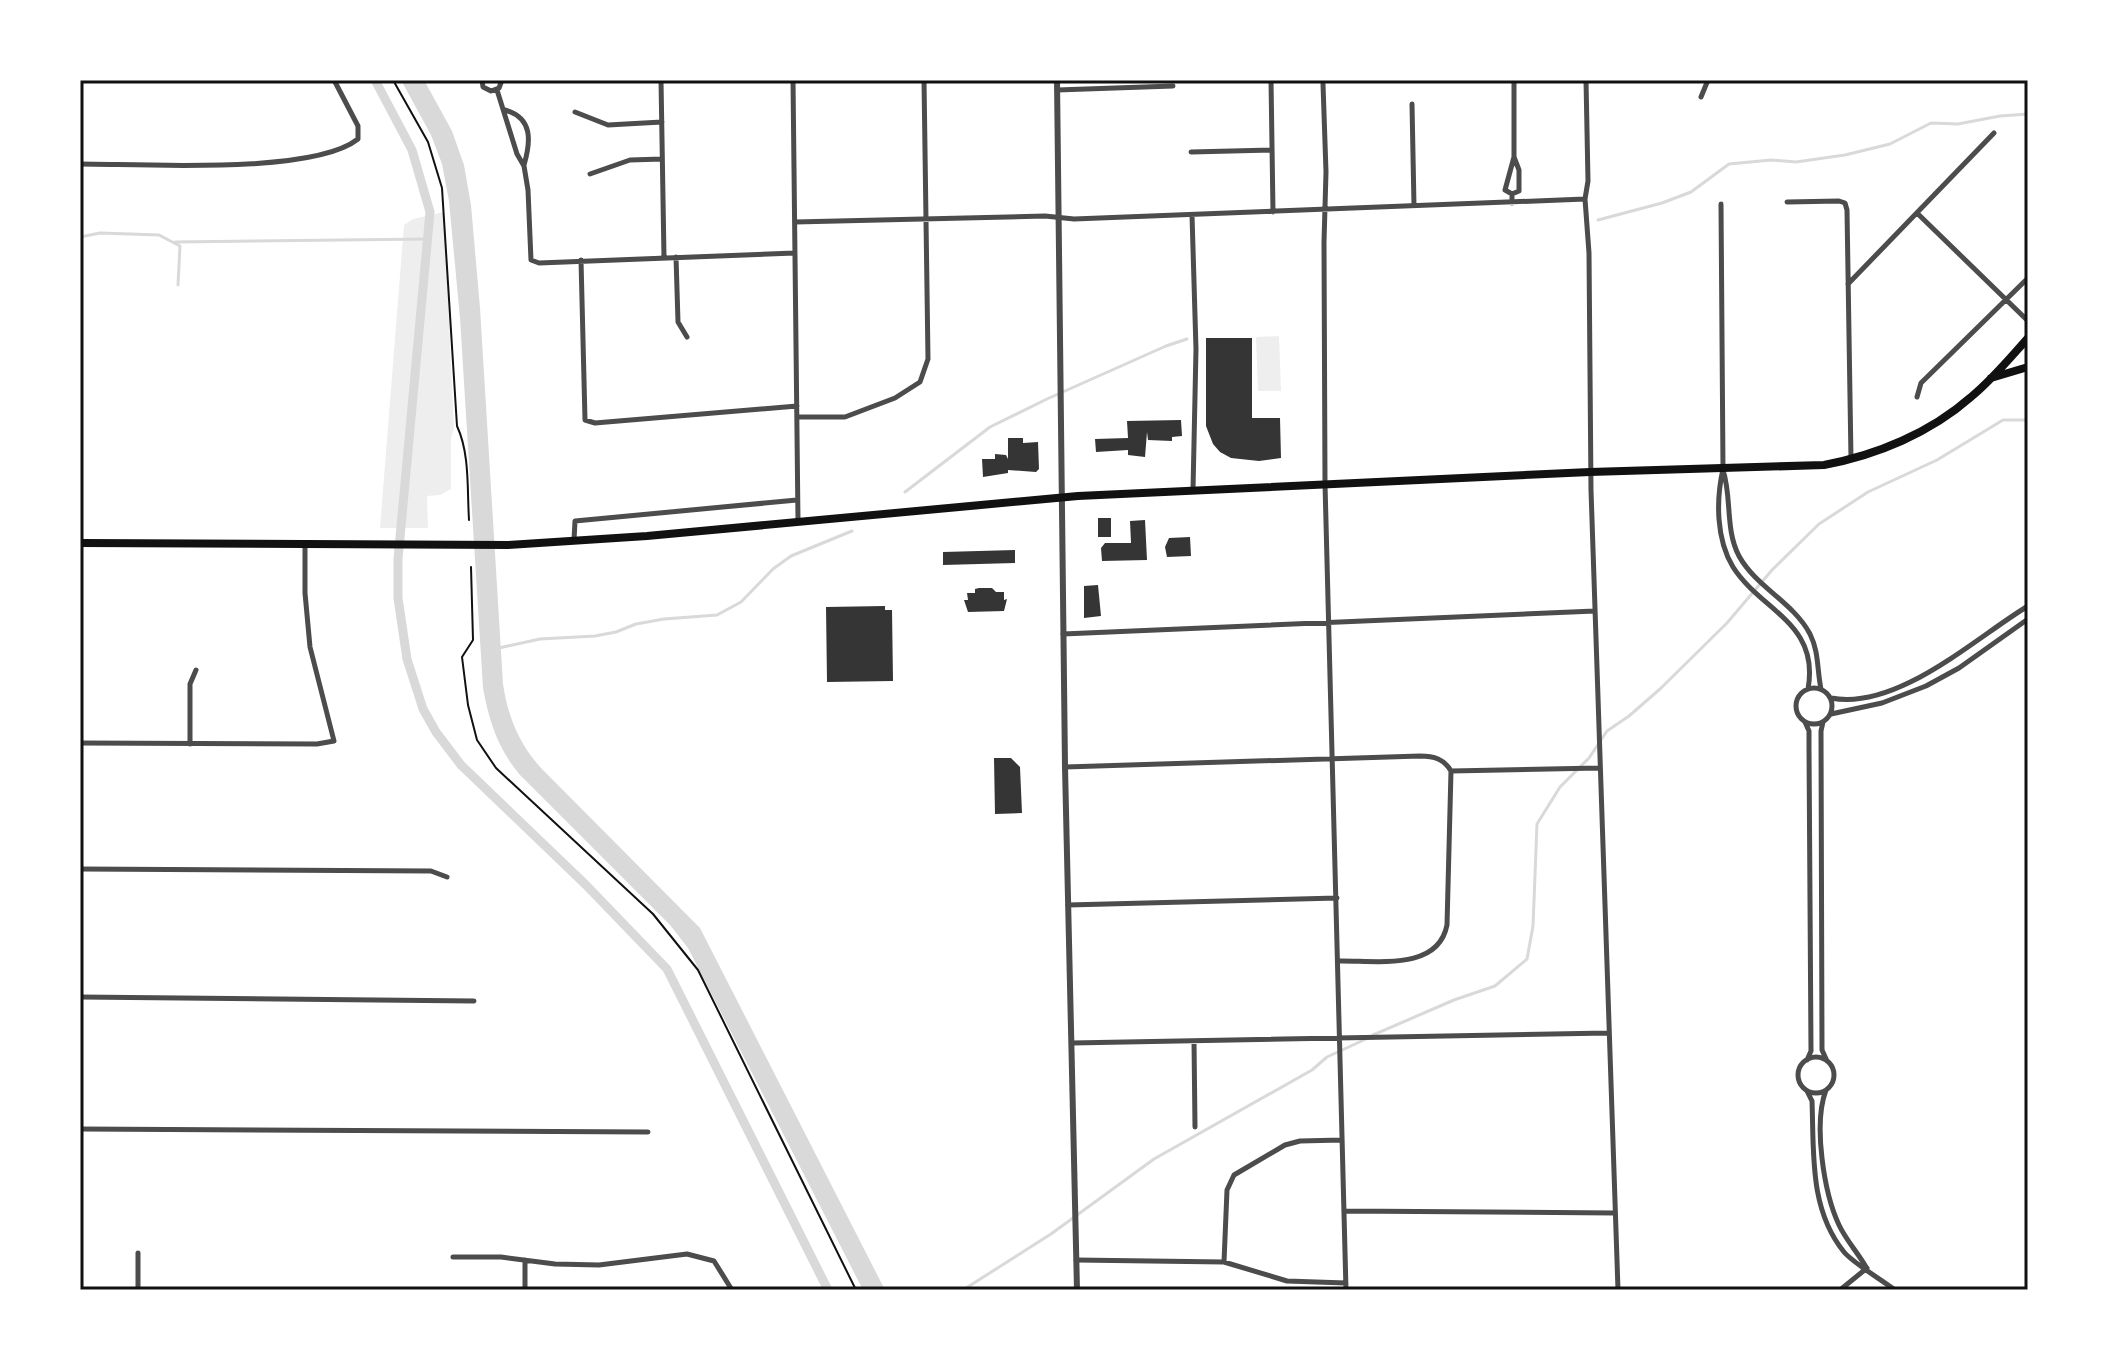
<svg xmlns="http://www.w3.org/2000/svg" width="2108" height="1370" font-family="Overpass,sans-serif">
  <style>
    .green { fill: #eee }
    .water { fill: #d9d9d9 }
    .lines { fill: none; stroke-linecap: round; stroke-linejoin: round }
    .stream { stroke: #d9d9d9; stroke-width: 3 }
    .canal { stroke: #d9d9d9; stroke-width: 9 }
    .building { fill: #353535 }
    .path { stroke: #111; stroke-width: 2 }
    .minor { stroke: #4c4c4c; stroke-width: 5 }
    .tertiary { stroke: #4c4c4c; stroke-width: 6 }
    .primary { stroke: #111; stroke-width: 8 }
    .neatline { fill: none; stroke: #111; stroke-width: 3 }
  </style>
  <rect width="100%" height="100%" fill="#fff"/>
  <path class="green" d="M 444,212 L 454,428 L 451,438 L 451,489 L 440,495 L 427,496 L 428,528 L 380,528 L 404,225 L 413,219 Z
    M 1279,336 L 1281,391 L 1258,391 L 1256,337 Z"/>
  <path class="water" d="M 401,80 L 424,80 L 452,131 L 464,165 L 471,205 L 480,308 L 503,684 C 508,717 519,744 541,768 L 700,928 L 885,1290 L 863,1290 L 688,948 L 670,925 L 520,775 C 498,749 489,721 483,688 L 460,318 L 449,201 L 442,164 L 431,135 Z"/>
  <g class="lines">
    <path class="stream" d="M 1598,220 L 1662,203 L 1691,192 L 1729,164 L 1771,160 L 1796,162 L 1845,155 L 1890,144 L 1931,123 L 1958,124 L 2000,116 L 2028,114
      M 80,237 L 100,233 L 159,235 L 180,246 L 178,285
      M 175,242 L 428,239
      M 905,492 L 990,427 L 1047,399 L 1166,346 L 1187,339
      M 499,648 L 540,639 L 595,636 L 616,632 L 636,624 L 664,619 L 717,615 L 741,602 L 773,569 L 791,556 L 852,531
      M 1373,1035 L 1454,1000 L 1495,986 L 1527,959 L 1533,926 L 1537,824 L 1560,787 L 1589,758 L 1607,731 L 1629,716 L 1660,689 L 1727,623 L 1772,570 L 1819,524 L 1868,492 L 1937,460 L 2003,420 L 2028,420
      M 963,1290 L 1051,1234 L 1154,1159 L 1312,1070 L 1327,1057 L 1366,1039"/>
    <path class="canal" d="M 375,80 L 412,150 L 430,212 L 398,559 L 398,598 L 407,659 L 423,709 L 436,732 L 461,765 L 586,885 L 667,969 L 828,1290"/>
  </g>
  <path class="building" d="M 1206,338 L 1252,338 L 1252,418 L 1280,418 L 1281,458 L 1259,461 L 1231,458 L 1220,452 L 1213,444 L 1206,426 Z
    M 1181,420 L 1182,436 L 1172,437 L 1172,441 L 1148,440 L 1147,432 L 1145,457 L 1128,455 L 1128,450 L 1096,452 L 1095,439 L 1128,438 L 1127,421 Z
    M 1008,438 L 1023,438 L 1023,443 L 1038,442 L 1039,469 L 1036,472 L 1008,470 L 1008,473 L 983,477 L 982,459 L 995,459 L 995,454 L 1006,455 L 1008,459 Z
    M 1098,518 L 1111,518 L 1111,537 L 1098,537 Z
    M 1145,520 L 1147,560 L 1102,561 L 1101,548 L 1105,543 L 1131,543 L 1130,521 Z
    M 1190,537 L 1191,556 L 1167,557 L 1165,547 L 1169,538 Z
    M 1015,550 L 1015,563 L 943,565 L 943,552 Z
    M 1098,585 L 1101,616 L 1084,618 L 1084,586 Z
    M 979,588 L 992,588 L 996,592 L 1004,592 L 1004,600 L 1007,599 L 1004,611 L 968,612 L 964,600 L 968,600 L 967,593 L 975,593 L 975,589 Z
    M 885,606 L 885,610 L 892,610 L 893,681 L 827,682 L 826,607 Z
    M 994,758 L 1011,758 L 1020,767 L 1022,813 L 995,814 Z"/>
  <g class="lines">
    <path class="path" d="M 393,80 L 428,142 L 442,188 L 457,426 C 470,454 467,489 469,520
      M 471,567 L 473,640 L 462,657 L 468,705 L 477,740 L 496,768 L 653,914 L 698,970 L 856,1290"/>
    <path class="minor" d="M 482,80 L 483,87 L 491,91 L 499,88 L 502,80
      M 661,80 L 664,257
      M 793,80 L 798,521
      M 1271,80 L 1273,212
      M 1586,80 L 1588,181 L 1585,199 L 1589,253 L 1591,490 L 1618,1290
      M 1767,80 L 1816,80
      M 1323,84 L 1326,172 L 1324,242 L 1325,484 L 1346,1290
      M 497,90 L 517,154 L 524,166 L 528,190 L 531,260 L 539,263 L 795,253
      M 1057,90 L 1173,86
      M 1701,97 L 1708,80
      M 1412,104 L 1414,206
      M 505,110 C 533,118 531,141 524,165
      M 575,112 L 608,125 L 662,122
      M 1191,152 L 1272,150
      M 80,164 C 141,164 313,175 358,139 L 358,126 L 334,80
      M 590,174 L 630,160 L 662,159
      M 1512,194 L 1505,190 L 1514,157
      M 1787,202 L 1839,201 L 1845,203 L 1847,210 L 1851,459
      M 1512,203 L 1512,194 L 1519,191 L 1519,170 L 1514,157 L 1514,80
      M 1721,204 L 1723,469 C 1716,500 1716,539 1733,567 C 1761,611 1820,623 1808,689
      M 1917,213 L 2028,321
      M 1192,215 L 1196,349 L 1193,490
      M 795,222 L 1045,216 L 1074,219 L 1585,199
      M 676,257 L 678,322 L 687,337
      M 581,260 L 585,420 L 595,423 L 797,406
      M 1848,284 L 1994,133
      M 1917,397 L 1921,383 L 2028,278
      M 797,417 L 845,417 L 895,398 L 920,382 L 928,359 L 924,80
      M 1723,470 C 1732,497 1725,530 1739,556 C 1756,587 1793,602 1810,634 C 1819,652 1817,670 1821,689
      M 574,540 L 575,521 L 797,500
      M 1063,634 L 1595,611
      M1796 706a18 18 0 1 1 36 0a18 18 0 1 1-36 0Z
      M 1831,698 C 1897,711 1975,638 2028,606
      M 1831,714 L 1882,703 L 1926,686 L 1959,668 L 2028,619
      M 1805,722 L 1809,731 L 1809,748 L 1811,1051 L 1807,1060
      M 1823,722 L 1821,731 L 1822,1050 L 1827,1061
      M 80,743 L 317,744 L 334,741 L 310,647 L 305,593 L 305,545
      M 190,744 L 190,684 L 196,670
      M 1065,767 L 1420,756 C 1434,756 1444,759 1451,771 L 1447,925 C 1438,972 1374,960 1338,961
      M 1451,771 L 1599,768
      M 80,869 L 431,871 L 447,877
      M 1068,905 L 1337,898
      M 80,997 L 474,1001
      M 1194,1041 L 1195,1127
      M 1072,1043 L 1608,1033
      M1798 1075a18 18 0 1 1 36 0a18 18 0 1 1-36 0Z
      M 1826,1090 C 1813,1124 1824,1193 1839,1225 C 1846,1240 1858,1253 1866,1267
      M 1807,1091 L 1812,1101 C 1814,1152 1809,1209 1844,1252 C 1853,1263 1882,1280 1895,1290
      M 80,1129 L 648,1132
      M 1344,1211 L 1615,1213
      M 138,1253 L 138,1290
      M 453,1257 L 501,1257 L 555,1264 L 599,1265 L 687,1254 L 714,1261 L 732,1290
      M 525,1260 L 525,1290
      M 1076,1260 L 1224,1262 L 1287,1281 L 1346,1283
      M 1224,1262 L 1227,1190 L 1234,1175 L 1285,1145 L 1300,1141 L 1342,1140
      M 1840,1290 L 1867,1268
      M 1858,1290 L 1878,1290"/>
    <path class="tertiary" d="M 1057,80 L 1065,767 L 1077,1290"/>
    <path class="primary" d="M 1991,378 L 2028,367
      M 80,543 L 508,545 L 647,536 L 1078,496 L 1590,472 L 1824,465 C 1877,455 1930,433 1971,397 C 1992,380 2010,358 2028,338"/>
  </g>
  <rect width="2108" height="1370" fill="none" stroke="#ffffff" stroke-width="164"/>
  <rect x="82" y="82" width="1944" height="1206" class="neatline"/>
</svg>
